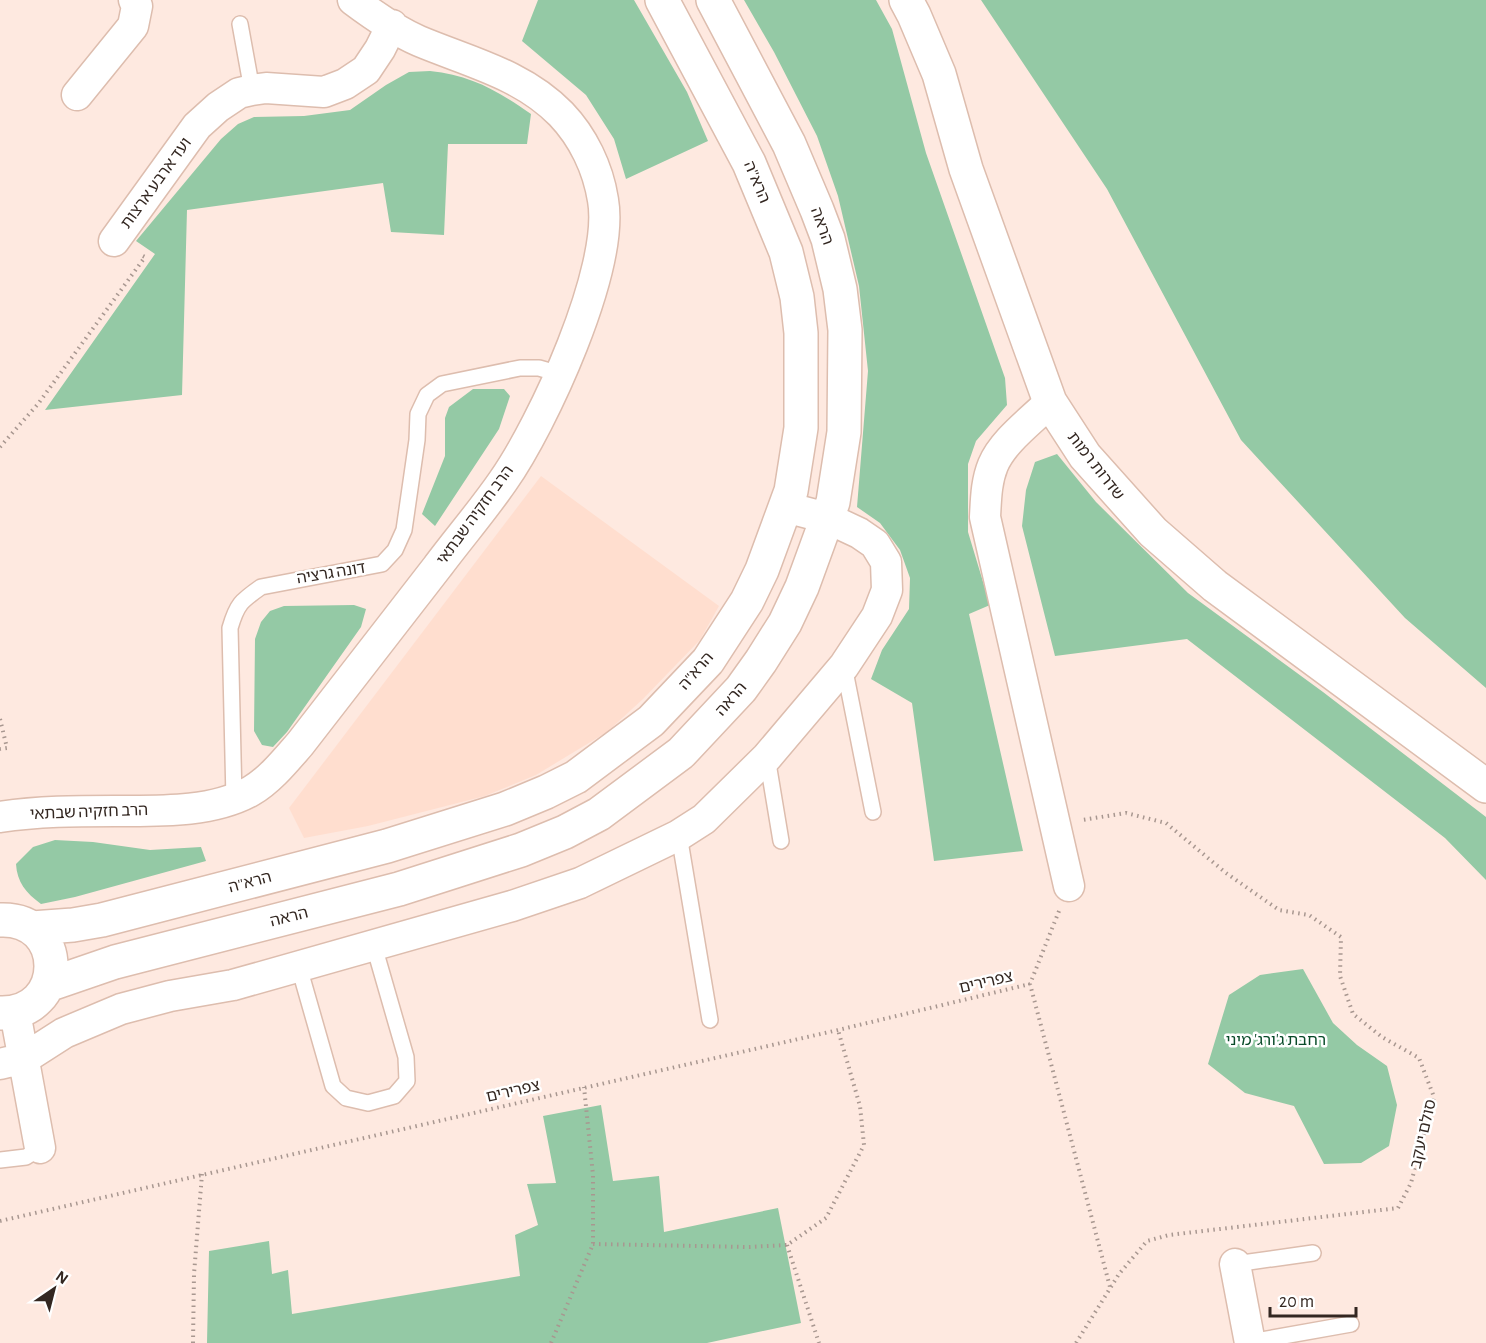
<svg xmlns="http://www.w3.org/2000/svg" width="1486" height="1343" font-family="'Alegreya Sans','Noto Sans Hebrew',sans-serif">
  <style>
    .built { fill: #ffdecf }
    .green { fill: #94c9a5 }
    .lines { fill: none; stroke-linecap: round; stroke-linejoin: round }
    .service-casing { stroke: #ddbdae; stroke-width: 18 }
    .minor-casing { stroke: #ddbdae; stroke-width: 33 }
    .tertiary-casing { stroke: #ddbdae; stroke-width: 36 }
    .path { stroke: #a89790; stroke-width: 4; stroke-dasharray: 1.5 4.5; stroke-linecap: butt }
    .service { stroke: #fff; stroke-width: 15 }
    .minor { stroke: #fff; stroke-width: 30 }
    .tertiary { stroke: #fff; stroke-width: 33 }
    .labels { text-anchor: middle; dominant-baseline: central; stroke-width: 5; stroke-linejoin: round; paint-order: stroke }
    .street-label { font-size: 16px; fill: #332721; stroke: #fff }
    .park-label { font-size: 16px; fill: #094b29; stroke: #fff }
  </style>
  <rect width="100%" height="100%" fill="#fee9e0"/>
  <path class="built" d="M 541,476 L 719,606 L 700,640 L 643,699 L 607,732 L 536,775 L 485,796 L 368,826 L 304,838 L 289,808 Z"/>
  <path class="green" d="M 538,0 L 634,0 L 687,92 L 708,141 L 626,179 L 614,139 L 586,95 L 522,41 Z
    M 744,0 L 876,0 L 892,29 L 926,153 L 1005,378 L 1007,405 L 976,441 L 968,464 L 968,532 L 990,605 L 969,614 L 1023,851 L 934,861 L 912,703 L 871,679 L 882,650 L 909,609 L 910,578 L 900,550 L 880,523 L 857,507 L 868,371 L 859,286 L 838,196 L 817,136 L 774,52 Z
    M 981,0 L 1486,0 L 1486,688 L 1405,618 L 1241,440 L 1107,189 Z
    M 430,71 C 471,75 498,91 531,114 L 527,144 L 448,144 L 444,235 L 391,232 L 383,183 L 187,210 L 182,395 L 45,410 L 155,254 L 136,241 L 221,139 L 238,124 L 254,117 L 304,116 L 350,110 L 386,85 L 409,72 Z
    M 473,389 L 504,389 L 510,396 L 499,429 L 435,526 L 422,514 L 445,456 L 445,418 L 449,407 Z
    M 1057,454 L 1096,502 L 1188,593 L 1323,692 L 1486,817 L 1486,880 L 1445,838 L 1187,639 L 1055,656 L 1022,526 L 1026,490 L 1035,462 Z
    M 354,605 L 366,609 L 361,627 L 287,732 L 273,747 L 262,745 L 254,731 L 255,639 L 261,622 L 270,611 L 284,606 Z
    M 55,840 L 93,842 L 150,850 L 201,847 L 206,861 L 75,897 L 41,904 C 26,893 17,882 16,864 L 33,847 Z
    M 1303,969 L 1333,1023 L 1357,1045 L 1387,1066 L 1397,1105 L 1389,1146 L 1361,1163 L 1324,1164 L 1294,1106 L 1245,1093 L 1208,1064 L 1229,995 L 1260,975 Z
    M 601,1105 L 613,1181 L 659,1176 L 664,1232 L 778,1208 L 801,1323 L 707,1343 L 207,1343 L 209,1251 L 269,1241 L 272,1274 L 288,1270 L 292,1314 L 520,1276 L 515,1235 L 538,1225 L 527,1184 L 556,1183 L 543,1116 Z"/>
  <g class="lines">
    <g class="service-casing">
      <path id="service" d="M 240,24 L 252,90
        M 844,666 L 873,812
        M 767,757 L 781,841
        M 234,799 L 230,628 C 237,604 241,601 261,587 L 382,564 L 395,550 L 404,530 L 417,440 L 418,414 L 427,395 L 442,384 L 520,368 L 539,368 L 560,374
        M 679,835 L 710,1020
        M 299,967 L 333,1086 L 346,1098 L 368,1103 L 394,1096 L 407,1081 L 406,1057 L 374,946
        M 0,1160 L 26,1157 L 40,1148
        M 1235,1264 L 1313,1253
        M 1250,1342 L 1351,1324"/>
    </g>
    <g class="minor-casing">
      <path id="minor" d="M 77,95 L 133,26 L 137,6 L 134,0
        M 114,241 L 197,126 L 218,107 L 239,93 L 252,90 L 266,88 L 324,92 L 345,84 L 366,70 L 380,49 L 392,25
        M 1050,402 C 1031,421 1003,441 993,465 C 986,482 986,500 985,517 L 1069,886
        M 0,817 C 38,811 77,811 115,811 C 158,811 212,813 251,791 C 270,780 286,760 300,744 C 346,684 392,625 438,566 C 459,538 483,510 503,481 C 543,424 615,268 603,200 C 598,168 583,137 561,114 C 522,74 469,62 419,41 C 396,31 373,15 353,0
        M 15,1012 L 40,1148
        M 0,1064 L 25,1058 L 64,1033 L 121,1009 L 170,996 L 233,985 L 512,906 L 580,883 L 679,835 L 704,819 L 767,757 L 844,666 L 877,616 L 887,590 L 886,562 L 875,544 L 859,533 L 827,518 L 785,507
        M 1235,1264 L 1250,1343"/>
    </g>
    <g class="tertiary-casing">
      <path id="tertiary" d="M 906,0 L 914,15 L 939,74 L 966,169 L 1050,402 L 1085,456 L 1153,532 L 1215,586 L 1486,786
        M 0,920 C 68,917 68,1015 0,1013
        M 32,928 L 73,925 L 102,920 L 387,846 L 505,809 L 546,792 L 576,777 L 651,721 L 708,661 L 747,601 L 762,570 L 791,491 L 801,428 L 801,333 L 797,297 L 786,252 L 749,163 L 662,0
        M 48,985 L 115,962 L 399,889 L 521,850 L 565,832 L 599,814 L 681,753 L 741,689 L 761,661 L 785,623 L 802,587 L 833,502 L 844,432 L 845,330 L 840,289 L 828,239 L 817,210 L 789,144 L 713,0"/>
    </g>
    <path class="path" d="M 0,447 L 38,404 L 145,257 L 139,254
      M 0,719 L 7,748 L 0,749
      M 1059,911 L 1030,984 L 1110,1287
      M 0,1221 L 838,1030 L 1030,984
      M 593,1244 L 749,1247 L 787,1245 L 826,1218 L 864,1145 L 860,1106 L 838,1030
      M 787,1245 L 819,1343
      M 193,1343 L 194,1274 L 202,1174
      M 551,1343 L 593,1244 L 593,1175 L 584,1087
      M 1076,1343 L 1119,1274 L 1147,1241 L 1169,1235 L 1398,1208 L 1411,1183 L 1434,1097 L 1419,1058 L 1382,1037 L 1353,1014 L 1340,976 L 1341,937 L 1309,915 L 1279,910 L 1226,873 L 1166,823 L 1126,813 L 1082,820"/>
    <use href="#service" class="service"/>
    <use href="#minor" class="minor"/>
    <use href="#tertiary" class="tertiary"/>
  </g>
  <g class="labels">
    <g class="street-label">
      <text transform="translate(757 182) rotate(67)">הרא''ה</text>
      <text transform="translate(156 183) rotate(-54)">ועד ארבע ארצות</text>
      <text transform="translate(822 226) rotate(70)">הראה</text>
      <text transform="translate(1096 466) rotate(52)">שדרות רמות</text>
      <text transform="translate(475 515) rotate(-54)">הרב חזקיה שבתאי</text>
      <text transform="translate(331 573) rotate(-9)">דונה גרציה</text>
      <text transform="translate(696 671) rotate(-49)">הרא''ה</text>
      <text transform="translate(731 699) rotate(-49)">הראה</text>
      <text transform="translate(89 812) rotate(-2)">הרב חזקיה שבתאי</text>
      <text transform="translate(250 882) rotate(-15)">הרא''ה</text>
      <text transform="translate(289 917) rotate(-14)">הראה</text>
      <text transform="translate(986 982) rotate(-13)">צפרירים</text>
      <text transform="translate(513 1091) rotate(-13)">צפרירים</text>
      <text transform="translate(1423 1134) rotate(-77)">סולם יעקב</text>
    </g>
    <g class="park-label">
      <text x="1276" y="1040">רחבת ג'ורג' מיני</text>
    </g>
  </g>
  <g transform="translate(54 1289) rotate(35)" stroke="#ffffff" stroke-width="4.5" paint-order="stroke">
  <path d="M0-4.5L10 22L0 15L-10 22Z" fill="#332721"/>
  <text y="-9" font-size="16" font-weight="bold" text-anchor="middle" fill="#332721">N</text>
  </g>
  <path d="M1270 1307v9h86v-9" fill="none" stroke="#332721" stroke-width="3"/>
  <text x="1279" y="1307" font-size="18" fill="#332721" stroke="#ffffff" stroke-width="4.5" paint-order="stroke">20 m</text>
</svg>
